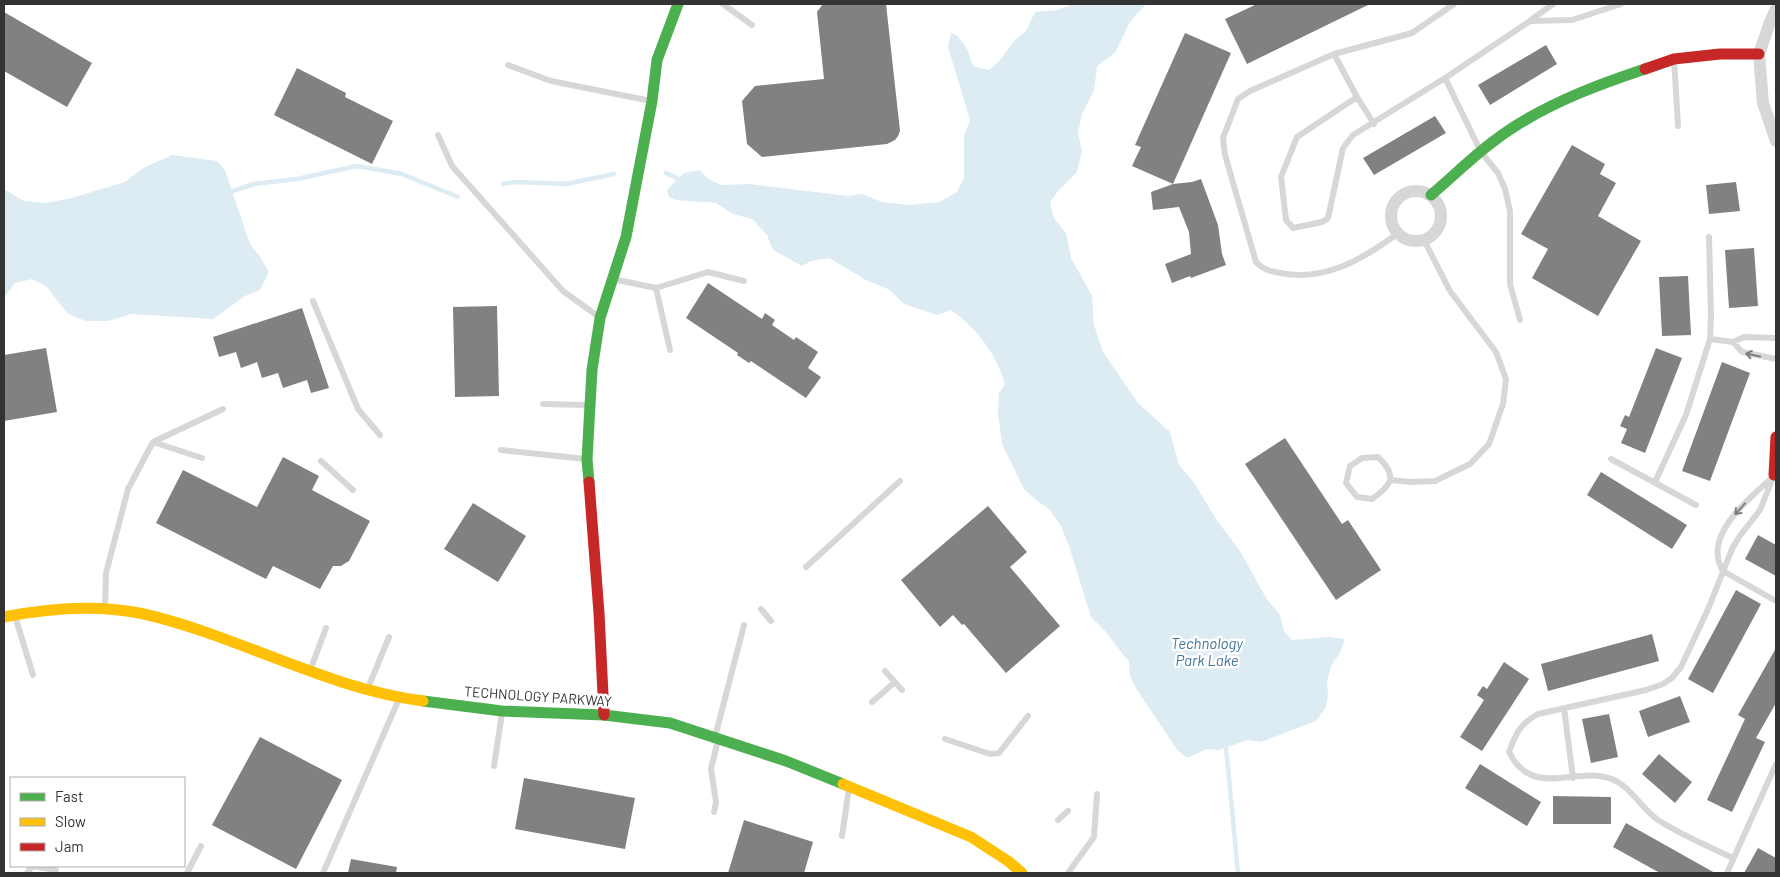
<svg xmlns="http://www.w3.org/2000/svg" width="1780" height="877" font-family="Barlow,sans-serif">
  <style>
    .water { fill: #ddebf3 }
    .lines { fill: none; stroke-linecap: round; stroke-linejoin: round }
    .stream { stroke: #ddebf3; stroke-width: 4.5 }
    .building { fill: #818181 }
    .lane { stroke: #d7d7d7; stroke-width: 6 }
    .street { stroke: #d7d7d7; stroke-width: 12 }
    .fast { stroke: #4caf50; stroke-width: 11 }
    .slow { stroke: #ffc107; stroke-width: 11 }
    .jam { stroke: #c62828; stroke-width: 11 }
    .oneway { stroke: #7d7d7d }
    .labels { text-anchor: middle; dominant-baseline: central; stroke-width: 5; stroke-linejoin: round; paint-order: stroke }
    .street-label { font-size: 14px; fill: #333; stroke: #fff }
    .water-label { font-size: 15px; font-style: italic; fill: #3f7597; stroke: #fff }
  </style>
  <rect width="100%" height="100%" fill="#fff"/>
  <path class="water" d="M 1074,4 L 1146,4 L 1130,22 L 1115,53 L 1097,66 L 1094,90 L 1082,114 L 1078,133 L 1082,151 L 1077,172 L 1059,190 L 1050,202 L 1054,218 L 1066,233 L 1071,258 L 1092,296 L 1094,325 L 1103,352 L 1138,403 L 1170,432 L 1179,465 L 1193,481 L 1218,522 L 1240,551 L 1266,598 L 1280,615 L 1284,631 L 1292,640 L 1329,637 L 1345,639 L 1340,653 L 1331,666 L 1327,681 L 1328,694 L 1326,707 L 1316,721 L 1261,742 L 1247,740 L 1219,750 L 1207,749 L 1187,758 L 1178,751 L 1135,687 L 1130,676 L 1129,662 L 1105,631 L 1091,617 L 1069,546 L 1061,526 L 1049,509 L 1036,500 L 1024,489 L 1002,444 L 998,413 L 999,393 L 1005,384 C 996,353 977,329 951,310 L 937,315 L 904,304 L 890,290 L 866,280 L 829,258 L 811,261 L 802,266 L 773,250 L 767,235 L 752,219 L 733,214 L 716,203 L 676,200 L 669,197 L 667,190 L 684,173 L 699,170 L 709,179 L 721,185 L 749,184 L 848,196 L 862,194 L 882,202 L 909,205 L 939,202 L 957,192 L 964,178 L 964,136 L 970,120 L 948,47 L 951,33 L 958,36 L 967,49 L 973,66 L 989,70 L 1000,60 L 1013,42 L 1026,31 L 1035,12 L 1057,10 Z
    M 172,155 L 217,161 L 225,170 L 250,244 L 259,255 L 269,272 L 260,290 L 245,296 L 213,319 L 132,314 L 108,321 L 86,321 L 68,314 L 46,286 L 32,279 L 15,283 L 4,298 L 4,189 L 24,201 L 46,203 L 72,198 L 125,182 L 143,168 Z"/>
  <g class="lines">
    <path class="stream" d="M 666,173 L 679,179
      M 503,184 L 515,182 L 566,184 L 614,174
      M 233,191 L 254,184 L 297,179 L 357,166 L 402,174 L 458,197
      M 1226,747 L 1238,873"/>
  </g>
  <path class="building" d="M 823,4 L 886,4 L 900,131 L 898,136 L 895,140 L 887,144 L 762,157 L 747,144 L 742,101 L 755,86 L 824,79 L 817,12 Z
    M 1257,4 L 1370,4 L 1247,64 L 1225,19 Z
    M 4,12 L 92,63 L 67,107 L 4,71 Z
    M 1185,33 L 1231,53 L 1173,184 L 1192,182 L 1201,179 L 1218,225 L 1222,254 L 1226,265 L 1191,278 L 1190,276 L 1172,283 L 1165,264 L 1191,254 L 1189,232 L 1179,207 L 1153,210 L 1151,192 L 1173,184 L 1132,166 L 1141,147 L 1135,145 Z
    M 1546,45 L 1557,64 L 1490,105 L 1478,85 Z
    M 297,68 L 346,93 L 345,97 L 393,121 L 372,164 L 274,115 Z
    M 1435,116 L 1446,133 L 1374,175 L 1363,158 Z
    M 1572,145 L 1605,164 L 1600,174 L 1616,183 L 1598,216 L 1641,241 L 1598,316 L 1532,278 L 1548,249 L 1521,234 Z
    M 1736,182 L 1740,211 L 1709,214 L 1706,185 Z
    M 1754,248 L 1758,306 L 1729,308 L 1725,250 Z
    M 1688,276 L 1691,335 L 1662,336 L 1659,277 Z
    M 708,283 L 762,319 L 765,313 L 775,320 L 772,325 L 794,340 L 796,337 L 818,352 L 808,368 L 821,377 L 806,398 L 751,361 L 749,363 L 737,355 L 738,353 L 686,318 Z
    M 497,306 L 499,396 L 455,397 L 453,307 Z
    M 302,308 L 329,388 L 311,393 L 307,380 L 283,388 L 278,373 L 262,378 L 257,362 L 241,368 L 236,352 L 219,357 L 213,337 Z
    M 46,348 L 57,412 L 4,421 L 4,355 Z
    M 1656,348 L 1682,358 L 1645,453 L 1621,443 L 1627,429 L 1620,426 L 1625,415 L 1629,417 Z
    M 1722,362 L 1750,373 L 1710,481 L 1682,471 Z
    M 1285,438 L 1342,524 L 1348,520 L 1381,570 L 1336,600 L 1245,464 Z
    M 283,457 L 319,476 L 312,490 L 370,521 L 349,561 L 341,566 L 333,566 L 320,589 L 273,566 L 266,579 L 156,523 L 183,470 L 257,507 Z
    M 1601,472 L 1687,525 L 1672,549 L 1587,495 Z
    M 473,503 L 526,536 L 498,582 L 444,549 Z
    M 988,506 L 1027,552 L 1010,567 L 1060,626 L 1006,673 L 964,624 L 962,625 L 953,615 L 940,627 L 901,580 Z
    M 1758,535 L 1776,545 L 1776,576 L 1745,559 Z
    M 1736,590 L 1761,604 L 1713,693 L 1688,679 Z
    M 1652,634 L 1659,661 L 1548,691 L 1541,664 Z
    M 1776,648 L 1776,703 L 1756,738 L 1765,742 L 1732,812 L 1707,800 L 1745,719 L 1738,715 Z
    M 1504,662 L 1529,679 L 1482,751 L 1460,737 L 1484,700 L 1477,695 L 1483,686 L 1487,689 Z
    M 1680,696 L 1690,722 L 1648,737 L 1639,711 Z
    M 1609,714 L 1618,757 L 1591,763 L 1582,719 Z
    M 260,737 L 342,780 L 296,869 L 212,825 Z
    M 1659,754 L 1692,782 L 1675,803 L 1642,774 Z
    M 1480,764 L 1541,802 L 1527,826 L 1465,788 Z
    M 524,778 L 635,798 L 625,849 L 515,829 Z
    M 1553,796 L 1611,797 L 1611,824 L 1553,824 Z
    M 744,820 L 813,842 L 804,873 L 728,873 Z
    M 1626,823 L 1715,873 L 1660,873 L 1613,847 Z
    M 1758,848 L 1776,858 L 1776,873 L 1744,873 Z
    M 351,859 L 397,867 L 396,873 L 348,873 Z"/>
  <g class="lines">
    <path class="lane" d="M 723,4 L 752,25
      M 1531,20 L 1553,4
      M 1334,54 L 1357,97 L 1297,137 L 1281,177 L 1286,220 L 1293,228 L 1322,222 L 1328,218 L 1343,148 L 1353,135 L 1445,78
      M 1674,59 L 1678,126
      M 508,65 L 551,81 L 651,101
      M 1357,97 L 1374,124
      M 438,135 L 452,166 L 563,291 L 599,317
      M 1397,234 C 1363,259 1325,282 1280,273 C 1270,271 1263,270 1256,262 L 1225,155 L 1223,138 L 1238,99 L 1250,91 L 1334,54 L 1412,33 L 1454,4
      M 613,279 L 656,288 L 708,272 L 744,281
      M 656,288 L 670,350
      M 313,301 L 358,409 L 380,435
      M 1520,320 L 1510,284 L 1510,211 L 1505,189 L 1498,173 L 1481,152 L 1445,78 L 1530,21 L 1572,20 L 1621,4
      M 1710,339 L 1733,342 L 1744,337 L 1776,338
      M 1733,342 L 1742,352 L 1776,359
      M 543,404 L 588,405
      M 153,442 L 202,458
      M 501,450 L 585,459
      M 1378,457 C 1398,476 1392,485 1372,499 L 1357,497 L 1346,483 L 1350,466 L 1362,458 Z
      M 1611,459 L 1696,505
      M 321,461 L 353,490
      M 1391,480 L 1411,482 L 1435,481 L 1470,464 L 1489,444 L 1503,404 L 1506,379 L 1496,352 L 1450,291 L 1424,240
      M 1655,482 L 1686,415 L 1710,339 L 1711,316 L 1709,237
      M 806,567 L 900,481
      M 1723,571 C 1721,567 1718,562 1718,557 C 1713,527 1754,494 1773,477
      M 1723,571 L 1776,601
      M 105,607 L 106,573 L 128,489 L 153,442 L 223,409
      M 761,609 L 771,621
      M 15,616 L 33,675
      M 310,671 L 326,628
      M 885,671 L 902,690
      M 368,688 L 389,637
      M 872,702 L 895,682
      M 1564,708 L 1573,778
      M 715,737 L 744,625
      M 945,739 L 990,754 L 999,753 L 1028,716
      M 494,766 L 502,713
      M 714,812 L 716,802 L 711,769 L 718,740
      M 1058,820 L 1068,811
      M 842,836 L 849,788
      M 1733,858 C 1708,846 1681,835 1658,820 C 1642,809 1631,787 1612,779 C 1576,765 1533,800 1509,752 C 1516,733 1520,724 1538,714 L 1646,690 L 1663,684 L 1672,678 L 1681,667 L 1709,607 L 1732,549 L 1739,537 L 1760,510 L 1774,475
      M 27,873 L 32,866 L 56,870
      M 187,873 L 201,846
      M 323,873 L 399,699
      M 1068,873 L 1094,837 L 1097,794
      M 1727,873 L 1776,764"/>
    <path class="street" d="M 1776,9 L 1770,22 L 1759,54 L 1763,103 L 1776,141
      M1391 216a25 25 0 1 1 50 0a25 25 0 1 1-50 0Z"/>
    <path class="fast" d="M 1431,195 C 1459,171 1486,144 1517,125 C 1557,100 1600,84 1645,69
      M 589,482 L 587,459 L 592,370 L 600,318 L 626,237 L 652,101 L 657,60 L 678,4
      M 423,701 L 502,711 L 604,715 L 670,723 L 786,761 L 843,784"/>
    <path class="slow" d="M 4,617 C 50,608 97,604 144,614 C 239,636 325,688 423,701
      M 843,784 L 971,837 L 1008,861 L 1022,873"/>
    <path class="jam" d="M 1645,69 L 1674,59 L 1720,54 L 1759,54
      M 1774,475 L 1776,437
      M 589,482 L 599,613 L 604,715"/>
  </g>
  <defs><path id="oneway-shaft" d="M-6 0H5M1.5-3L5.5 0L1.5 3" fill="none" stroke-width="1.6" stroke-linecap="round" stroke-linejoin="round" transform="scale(1.25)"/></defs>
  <g class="oneway">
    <use href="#oneway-shaft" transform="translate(1753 355) rotate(-168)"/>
    <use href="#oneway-shaft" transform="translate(1740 509) rotate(132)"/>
  </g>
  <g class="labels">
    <g class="street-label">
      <text transform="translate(538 696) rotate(4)">TECHNOLOGY PARKWAY</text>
    </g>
    <g class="water-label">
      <text x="1207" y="643">Technology<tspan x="1207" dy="17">Park Lake</tspan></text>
    </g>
  </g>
  <rect width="1780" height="877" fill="none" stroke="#333333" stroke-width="10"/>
  <rect x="10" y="777" width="175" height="90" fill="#ffffff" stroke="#adadad"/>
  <rect x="20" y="793" width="25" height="8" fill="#4caf50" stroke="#adadad"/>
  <text x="55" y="802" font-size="15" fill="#333333">Fast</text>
  <rect x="20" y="818" width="25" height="8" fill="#ffc107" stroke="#adadad"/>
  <text x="55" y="827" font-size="15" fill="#333333">Slow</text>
  <rect x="20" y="843" width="25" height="8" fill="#c62828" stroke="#adadad"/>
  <text x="55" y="852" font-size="15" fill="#333333">Jam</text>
</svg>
